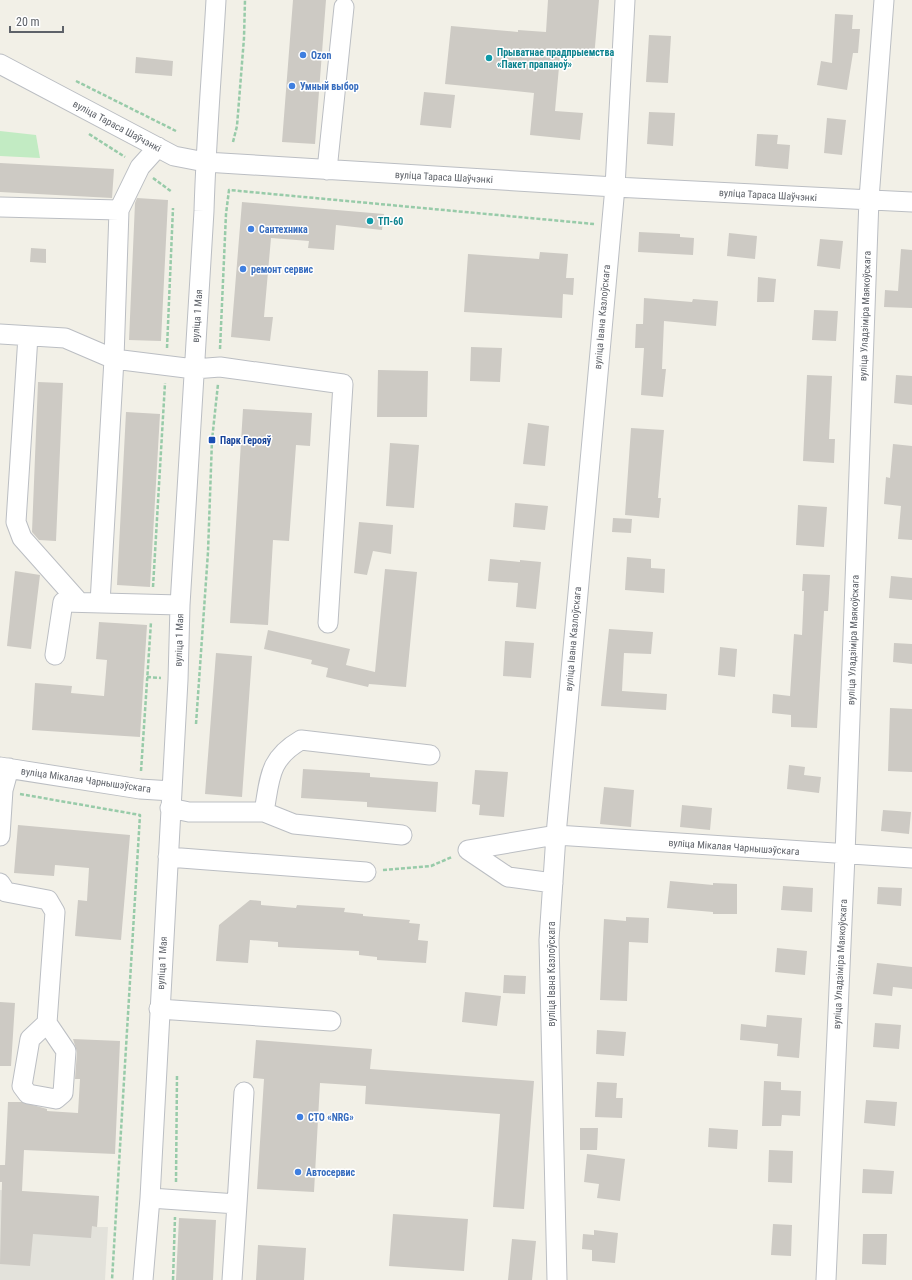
<svg xmlns="http://www.w3.org/2000/svg" width="912" height="1280" font-family="'Roboto Condensed',sans-serif">
  <style>
    .industrial { fill: #e3e2db }
    .green { fill: #c2ebc3 }
    .building { fill: #cdcac4 }
    .lines { fill: none; stroke-linecap: round; stroke-linejoin: round }
    .minor-casing { stroke: #bbbec3; stroke-width: 21 }
    .path { stroke: #98cba9; stroke-width: 2.5; stroke-dasharray: 4 2; stroke-linecap: butt }
    .minor { stroke: #fff; stroke-width: 19 }
    .shop-dot { fill: #3f7fe0; stroke: #fff; stroke-width: 1.5 }
    .culture-dot { fill: #0f9aa8; stroke: #fff; stroke-width: 1.5 }
    .transit-dot { fill: #1a4fb4; stroke: #fff; stroke-width: 1.5 }
    .labels { text-anchor: middle; dominant-baseline: central; stroke-width: 3; stroke-linejoin: round; paint-order: stroke }
    .culture-label { font-size: 10px; font-weight: bold; fill: #0d838f; stroke: #fff; text-anchor: start }
    .shop-label { font-size: 10px; font-weight: bold; fill: #366cbe; stroke: #fff; text-anchor: start }
    .street-label { font-size: 10px; fill: #5e6269; stroke: #fff }
    .transit-label { font-size: 10px; font-weight: bold; fill: #164399; stroke: #fff; text-anchor: start }
  </style>
  <rect width="100%" height="100%" fill="#f2f0e7"/>
  <path class="industrial" d="M 0,1190 L 99,1196 L 97,1227 L 108,1227 L 105,1280 L 0,1280 Z"/>
  <path class="green" d="M 0,131 L 36,135 L 40,158 L 0,156 Z"/>
  <path class="building" d="M 293,0 L 326,0 L 315,144 L 282,142 Z
    M 548,0 L 599,0 L 594,58 L 560,56 L 555,111 L 583,113 L 580,140 L 530,135 L 534,93 L 445,84 L 451,26 L 518,32 L 518,30 L 546,32 Z
    M 835,14 L 853,15 L 852,29 L 860,29 L 858,53 L 853,53 L 847,90 L 817,85 L 821,61 L 832,63 Z
    M 649,35 L 671,36 L 668,83 L 646,82 Z
    M 136,57 L 173,61 L 172,76 L 135,73 Z
    M 424,92 L 455,95 L 451,128 L 420,125 Z
    M 649,112 L 675,113 L 673,146 L 647,144 Z
    M 827,118 L 846,120 L 842,155 L 824,153 Z
    M 757,134 L 778,135 L 777,144 L 790,145 L 788,169 L 755,166 Z
    M 0,163 L 114,169 L 112,198 L 0,192 Z
    M 137,198 L 168,200 L 161,341 L 129,340 L 135,203 Z
    M 242,202 L 384,214 L 382,230 L 336,225 L 334,250 L 308,248 L 309,241 L 271,238 L 264,317 L 273,317 L 270,341 L 231,337 Z
    M 639,232 L 680,234 L 680,237 L 694,238 L 693,255 L 638,252 Z
    M 729,233 L 757,236 L 755,259 L 727,256 Z
    M 820,239 L 843,241 L 840,269 L 817,266 Z
    M 31,248 L 46,249 L 46,263 L 30,262 Z
    M 901,249 L 912,250 L 912,308 L 884,307 L 885,290 L 898,291 Z
    M 540,252 L 568,254 L 566,278 L 574,278 L 573,295 L 563,294 L 562,318 L 464,312 L 468,254 L 539,259 Z
    M 758,277 L 776,279 L 774,302 L 757,302 Z
    M 644,298 L 692,302 L 693,299 L 718,301 L 716,326 L 664,321 L 662,369 L 666,369 L 663,397 L 641,395 L 644,348 L 635,348 L 636,324 L 643,324 Z
    M 814,310 L 838,311 L 836,341 L 812,340 Z
    M 471,347 L 502,348 L 500,382 L 470,381 Z
    M 378,370 L 428,371 L 427,417 L 377,417 Z
    M 807,375 L 832,376 L 829,439 L 835,439 L 834,463 L 803,461 Z
    M 896,375 L 912,376 L 912,405 L 894,403 Z
    M 38,382 L 63,383 L 56,541 L 39,540 L 32,532 Z
    M 243,409 L 312,413 L 310,446 L 296,445 L 289,541 L 273,540 L 268,625 L 230,623 Z
    M 126,412 L 160,414 L 150,587 L 117,585 Z
    M 528,423 L 549,426 L 545,466 L 523,464 Z
    M 631,428 L 664,430 L 658,498 L 661,498 L 659,518 L 625,515 Z
    M 390,443 L 419,445 L 414,508 L 386,506 Z
    M 893,444 L 912,446 L 912,540 L 898,539 L 901,506 L 884,504 L 886,477 L 890,478 Z
    M 515,503 L 548,506 L 545,530 L 513,527 Z
    M 798,505 L 827,507 L 824,547 L 796,545 Z
    M 613,518 L 632,519 L 631,533 L 612,532 Z
    M 359,522 L 393,525 L 391,554 L 373,551 L 367,575 L 354,573 Z
    M 627,557 L 651,559 L 651,568 L 665,569 L 664,593 L 625,590 Z
    M 490,559 L 520,562 L 520,560 L 541,562 L 536,609 L 516,607 L 518,583 L 488,581 Z
    M 385,569 L 417,572 L 406,687 L 369,684 L 368,687 L 326,677 L 328,668 L 311,664 L 312,660 L 264,649 L 268,630 L 350,649 L 346,665 L 375,672 Z
    M 15,571 L 40,575 L 31,649 L 7,646 Z
    M 803,574 L 830,575 L 828,611 L 824,611 L 817,728 L 791,727 L 791,715 L 772,713 L 773,694 L 790,696 L 794,634 L 802,635 L 804,591 L 802,591 Z
    M 891,576 L 912,578 L 912,600 L 889,598 Z
    M 99,622 L 147,625 L 140,737 L 32,730 L 35,683 L 72,686 L 71,693 L 104,696 L 107,660 L 96,659 Z
    M 609,629 L 653,632 L 651,654 L 624,653 L 622,691 L 667,694 L 666,710 L 601,706 Z
    M 505,641 L 534,643 L 531,678 L 503,676 Z
    M 894,643 L 912,644 L 912,664 L 893,662 Z
    M 720,647 L 737,649 L 735,677 L 718,675 Z
    M 216,653 L 252,656 L 242,797 L 205,794 Z
    M 890,708 L 912,709 L 912,772 L 888,771 Z
    M 789,765 L 805,767 L 804,775 L 821,777 L 819,793 L 787,789 Z
    M 303,769 L 370,773 L 370,777 L 438,782 L 436,812 L 367,807 L 367,802 L 301,798 Z
    M 475,770 L 508,772 L 504,817 L 479,815 L 480,805 L 472,804 Z
    M 604,787 L 634,790 L 631,827 L 600,824 Z
    M 682,805 L 712,808 L 710,830 L 680,827 Z
    M 883,810 L 911,812 L 909,834 L 881,831 Z
    M 18,825 L 130,835 L 121,940 L 75,936 L 78,900 L 87,901 L 89,868 L 55,865 L 54,876 L 14,873 Z
    M 670,881 L 713,885 L 713,883 L 737,884 L 737,914 L 713,914 L 713,912 L 667,908 Z
    M 783,886 L 813,888 L 812,912 L 781,910 Z
    M 878,887 L 902,888 L 901,906 L 877,904 Z
    M 250,900 L 261,901 L 261,905 L 296,908 L 297,905 L 345,908 L 344,912 L 363,914 L 363,916 L 410,920 L 409,923 L 420,924 L 418,940 L 428,941 L 426,963 L 377,960 L 377,957 L 359,955 L 359,951 L 278,947 L 278,942 L 250,940 L 248,963 L 216,961 L 219,925 Z
    M 626,917 L 649,918 L 648,943 L 629,942 L 627,1001 L 600,1000 L 604,919 L 626,921 Z
    M 777,948 L 807,951 L 805,975 L 775,972 Z
    M 877,963 L 912,967 L 912,989 L 893,987 L 892,996 L 873,994 Z
    M 504,975 L 526,976 L 525,994 L 503,993 Z
    M 465,992 L 501,996 L 497,1026 L 462,1022 Z
    M 0,1002 L 15,1003 L 11,1066 L 0,1066 Z
    M 767,1015 L 802,1018 L 799,1058 L 777,1056 L 778,1044 L 740,1040 L 741,1024 L 766,1027 Z
    M 875,1023 L 901,1025 L 899,1049 L 873,1047 Z
    M 597,1030 L 626,1032 L 624,1056 L 596,1054 Z
    M 73,1039 L 120,1041 L 115,1154 L 24,1150 L 22,1191 L 99,1196 L 97,1227 L 92,1226 L 91,1238 L 33,1234 L 30,1266 L 0,1264 L 2,1182 L 0,1182 L 0,1165 L 5,1165 L 8,1102 L 22,1102 L 47,1109 L 47,1111 L 78,1113 L 80,1079 L 75,1079 L 77,1052 Z
    M 256,1040 L 372,1049 L 370,1069 L 534,1081 L 524,1209 L 493,1207 L 500,1114 L 365,1104 L 366,1086 L 320,1083 L 314,1192 L 257,1189 L 264,1079 L 253,1078 Z
    M 764,1081 L 781,1082 L 781,1090 L 801,1091 L 800,1116 L 782,1115 L 781,1126 L 762,1126 Z
    M 597,1082 L 617,1083 L 616,1098 L 623,1098 L 622,1118 L 595,1117 Z
    M 866,1100 L 897,1102 L 895,1126 L 864,1123 Z
    M 580,1128 L 598,1128 L 597,1150 L 580,1150 Z
    M 709,1128 L 738,1130 L 737,1149 L 708,1147 Z
    M 769,1150 L 793,1151 L 792,1183 L 768,1182 Z
    M 587,1154 L 625,1159 L 620,1201 L 597,1198 L 599,1184 L 584,1182 Z
    M 863,1169 L 894,1171 L 892,1194 L 862,1193 Z
    M 393,1214 L 468,1219 L 464,1271 L 389,1266 Z
    M 179,1218 L 216,1220 L 213,1280 L 176,1280 Z
    M 773,1224 L 792,1225 L 791,1256 L 771,1255 Z
    M 594,1230 L 618,1233 L 615,1263 L 592,1261 L 592,1250 L 582,1249 L 583,1234 L 594,1235 Z
    M 863,1234 L 887,1234 L 886,1265 L 862,1264 Z
    M 512,1239 L 536,1241 L 532,1280 L 508,1280 Z
    M 258,1245 L 306,1248 L 304,1280 L 256,1280 Z"/>
  <g class="lines">
    <g class="minor-casing">
      <path id="minor" d="M 0,64 L 174,156 L 205,162 L 615,187 L 912,202
        M 327,170 L 344,7
        M 0,207 L 119,210
        M 0,334 L 65,338 L 114,359 L 194,369 L 220,367 L 343,384 L 328,623
        M 28,336 L 16,522 L 22,538 L 79,602
        M 100,603 L 114,359 L 119,210 L 140,167 L 158,147
        M 55,655 L 63,602 L 180,605
        M 0,767 L 140,789 L 172,791
        M 170,808 L 189,812 L 264,812 L 294,824 L 402,835
        M 264,812 C 270,779 268,759 301,740 L 430,755
        M 0,836 L 3,790 L 9,768
        M 168,857 L 366,872
        M 0,883 L 6,892 L 48,900 L 55,912 L 47,1023 L 66,1051 L 63,1093 L 56,1099 L 28,1094 L 22,1086 L 30,1039 L 47,1023
        M 553,883 L 508,877 L 468,850 L 556,835 L 912,858
        M 159,1009 L 331,1021
        M 150,1198 L 237,1204 L 244,1092
        M 143,1280 L 150,1198 L 178,680 L 180,605 L 204,211 C 206,141 212,70 216,0
        M 232,1280 L 237,1204
        M 557,1280 L 549,940 L 556,835 L 615,187 L 625,0
        M 826,1280 L 845,855 L 869,199 L 884,0"/>
    </g>
    <path class="path" d="M 76,81 L 176,131
      M 89,134 L 125,157
      M 233,142 L 237,126 L 244,38 L 245,0
      M 153,178 L 172,192
      M 167,348 L 173,208
      M 220,349 L 226,214 L 229,190 L 594,224
      M 153,587 L 165,383
      M 147,677 L 161,678
      M 196,724 L 208,552 L 212,440 L 218,384
      M 141,771 L 151,622
      M 20,794 L 140,815 L 112,1280
      M 383,870 L 431,866 L 452,857
      M 176,1182 L 177,1075
      M 173,1280 L 175,1217"/>
    <use href="#minor" class="minor"/>
  </g>
  <g class="shop-dot">
    <circle cx="303" cy="55" r="4"/>
    <circle cx="292" cy="86" r="4"/>
    <circle cx="251" cy="229" r="4"/>
    <circle cx="243" cy="269" r="4"/>
    <circle cx="300" cy="1117" r="4"/>
    <circle cx="298" cy="1172" r="4"/>
  </g>
  <g class="culture-dot">
    <circle cx="489" cy="58" r="4"/>
    <circle cx="370" cy="221" r="4"/>
  </g>
  <rect class="transit-dot" x="208" y="436" width="8" height="8" rx="2"/>
  <g class="labels">
    <g class="culture-label">
      <text x="497" y="52">Прыватнае прадпрыемства<tspan x="497" dy="12">«Пакет прапаноў»</tspan></text>
      <text x="378" y="221">ТП-60</text>
    </g>
    <g class="shop-label">
      <text x="311" y="55">Ozon</text>
      <text x="300" y="86">Умный выбор</text>
      <text x="259" y="229">Сантехника</text>
      <text x="251" y="269">ремонт сервис</text>
      <text x="308" y="1117">СТО «NRG»</text>
      <text x="306" y="1172">Автосервис</text>
    </g>
    <g class="street-label">
      <text transform="translate(117 126) rotate(28)">вуліца Тараса Шаўчэнкі</text>
      <text transform="translate(444 177) rotate(3)">вуліца Тараса Шаўчэнкі</text>
      <text transform="translate(768 195) rotate(3)">вуліца Тараса Шаўчэнкі</text>
      <text transform="translate(197 316) rotate(-86)">вуліца 1 Мая</text>
      <text transform="translate(865 316) rotate(-88)">вуліца Уладзіміра Маякоўскага</text>
      <text transform="translate(602 317) rotate(-85)">вуліца Івана Казлоўскага</text>
      <text transform="translate(573 639) rotate(-85)">вуліца Івана Казлоўскага</text>
      <text transform="translate(179 640) rotate(-88)">вуліца 1 Мая</text>
      <text transform="translate(853 640) rotate(-88)">вуліца Уладзіміра Маякоўскага</text>
      <text transform="translate(86 780) rotate(8)">вуліца Мікалая Чарнышэўскага</text>
      <text transform="translate(734 847) rotate(4)">вуліца Мікалая Чарнышэўскага</text>
      <text transform="translate(162 963) rotate(-87)">вуліца 1 Мая</text>
      <text transform="translate(840 964) rotate(-87)">вуліца Уладзіміра Маякоўскага</text>
      <text transform="translate(551 974) rotate(-90)">вуліца Івана Казлоўскага</text>
    </g>
    <g class="transit-label">
      <text x="220" y="440">Парк Герояў</text>
    </g>
  </g>
  <path d="M10 26v6h53v-6" fill="none" stroke="#5e6269" stroke-width="2"/>
  <text x="16" y="26" font-size="12" fill="#5e6269" stroke="#ffffff" stroke-width="3" paint-order="stroke">20 m</text>
</svg>
